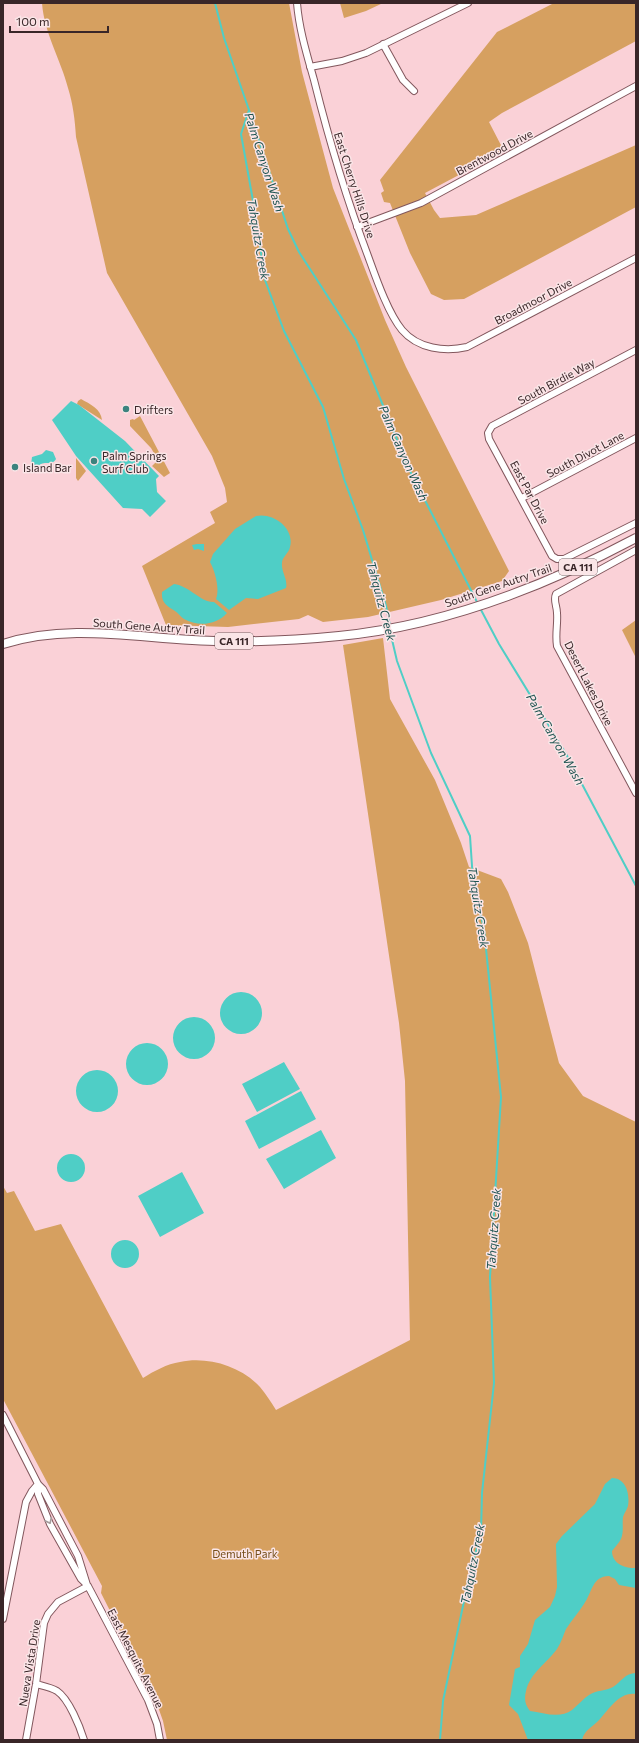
<svg xmlns="http://www.w3.org/2000/svg" width="639" height="1743" font-family="Commissioner,sans-serif">
  <style>
    .green { fill: #d6a060 }
    .water { fill: #4fcec6 }
    .lines { fill: none; stroke-linecap: round; stroke-linejoin: round }
    .stream { stroke: #4fcec6; stroke-width: 2 }
    .minor-casing { stroke: #82575d; stroke-width: 8 }
    .major-casing { stroke: #82575d; stroke-width: 10 }
    .minor { stroke: #fff; stroke-width: 6 }
    .major { stroke: #fff; stroke-width: 8 }
    .oneway { stroke: #a69d9e }
    .poi-dot { fill: #3b837e; stroke: #fae5e7; stroke-width: 1.5 }
    .labels { text-anchor: middle; dominant-baseline: central; stroke-width: 3; stroke-linejoin: round; paint-order: stroke }
    .shield { fill: #fae5e7; stroke: #735f61; stroke-width: 1 }
    .shield-label { font-size: 10px; font-weight: bold; fill: #392628 }
    .street-label { font-size: 11px; fill: #392628; stroke: #fae5e7 }
    .poi-label { font-size: 11px; fill: #392628; stroke: #fae5e7; text-anchor: start }
    .park-label { font-size: 11px; fill: #744d19; stroke: #fae5e7 }
    .water-label { font-size: 12px; font-style: italic; fill: #1d5350; stroke: #fae5e7 }
  </style>
  <rect width="100%" height="100%" fill="#fad1d7"/>
  <path class="green" d="M 42,3 L 289,3 L 302,72 L 333,188 L 385,320 L 406,367 L 509,571 L 502,581 L 441,600 L 368,617 L 323,622 L 308,615 L 299,619 L 228,627 L 166,625 L 142,566 L 215,523 L 210,512 L 227,502 L 225,488 L 212,456 L 107,273 L 76,137 C 75,120 73,104 68,88 C 61,60 44,33 42,3 Z
    M 340,3 L 383,3 L 366,11 L 344,18 Z
    M 554,3 L 636,3 L 636,41 L 502,113 L 489,122 L 504,151 L 425,193 L 434,210 L 440,218 L 476,215 L 636,145 L 636,207 L 464,299 L 444,300 L 431,294 L 410,253 L 390,203 L 384,202 L 381,193 L 384,191 L 380,180 L 497,32 Z
    M 81,399 C 90,404 101,409 102,420 L 77,404 L 78,401 Z
    M 140,416 L 170,473 L 164,477 L 152,466 L 158,460 L 151,448 L 130,426 L 130,420 L 133,419 L 134,420 Z
    M 76,458 L 86,471 L 78,481 L 76,478 Z
    M 636,620 L 636,658 L 622,630 Z
    M 383,638 L 390,699 L 435,780 L 461,843 L 469,867 L 501,879 L 508,892 L 528,943 L 559,1063 L 583,1096 L 636,1122 L 636,1740 L 167,1740 L 163,1721 L 157,1704 L 101,1593 L 102,1586 L 3,1399 L 3,1186 L 7,1193 L 14,1191 L 35,1231 L 61,1224 L 143,1378 C 154,1371 167,1364 180,1362 C 207,1356 241,1366 260,1387 C 266,1394 271,1402 276,1410 L 410,1340 L 405,1081 L 399,1023 L 343,645 Z"/>
  <path class="water" d="M 71,401 L 79,405 L 125,441 L 159,476 L 156,479 L 157,492 L 166,501 L 150,517 L 142,509 L 123,508 L 76,456 L 52,420 Z
    M 46,450 L 53,452 L 56,459 C 52,466 47,461 41,464 C 39,465 37,467 36,468 L 31,465 L 32,457 L 42,454 Z
    M 256,516 C 273,512 295,528 290,547 C 289,553 282,557 282,563 C 281,572 288,579 286,588 L 258,599 L 246,598 L 229,610 L 216,599 C 220,589 215,571 210,562 L 213,554 L 235,529 Z
    M 197,544 L 204,544 L 204,551 L 198,549 L 194,550 L 192,545 Z
    M 174,584 C 190,586 201,603 214,602 L 227,613 C 217,625 198,627 184,619 C 181,617 178,613 175,611 C 167,606 161,603 162,592 Z
    M220 1013a21 21 0 1 1 42 0a21 21 0 1 1-42 0Z
    M173 1038a21 21 0 1 1 42 0a21 21 0 1 1-42 0Z
    M126 1064a21 21 0 1 1 42 0a21 21 0 1 1-42 0Z
    M 284,1062 L 300,1089 L 257,1112 L 242,1084 Z
    M76 1091a21 21 0 1 1 42 0a21 21 0 1 1-42 0Z
    M 301,1091 L 316,1119 L 259,1149 L 245,1121 Z
    M 321,1130 L 336,1158 L 284,1189 L 266,1159 Z
    M57 1168a14 14 0 1 1 28 0a14 14 0 1 1-28 0Z
    M 182,1172 L 204,1213 L 160,1237 L 138,1196 Z
    M111 1254a14 14 0 1 1 28 0a14 14 0 1 1-28 0Z
    M 612,1478 C 626,1478 630,1494 628,1506 C 627,1510 624,1513 623,1517 C 622,1524 624,1532 621,1539 C 619,1543 615,1547 612,1551 C 612,1564 626,1569 636,1568 L 636,1588 L 619,1585 L 615,1579 L 609,1576 C 592,1576 592,1593 584,1604 C 578,1613 572,1620 566,1629 C 563,1636 561,1643 557,1649 C 547,1663 530,1673 526,1691 C 524,1699 525,1705 530,1711 C 544,1713 560,1719 572,1710 C 578,1705 583,1699 589,1695 C 596,1690 606,1691 613,1687 C 621,1682 625,1673 636,1673 L 636,1694 C 620,1691 609,1709 600,1719 C 593,1727 584,1730 582,1740 L 528,1740 L 518,1714 L 509,1705 L 515,1669 L 520,1667 L 520,1656 L 528,1644 L 535,1620 L 550,1607 L 555,1596 L 557,1587 L 556,1544 L 562,1536 L 595,1504 L 605,1484 Z"/>
  <g class="lines">
    <path class="stream" d="M 215,3 L 224,38 L 249,110 L 288,229 L 299,252 L 356,340 L 410,471 L 478,604
      M 249,110 L 241,134 L 255,212 L 265,280 L 284,331 L 323,407 L 344,479 L 363,530 L 386,606 L 390,626
      M 480,608 L 499,644 L 565,752 L 636,886
      M 390,631 L 397,661 L 431,753 L 470,836 L 473,881 L 484,929 L 501,1097 L 490,1277 L 494,1383 L 482,1493 L 481,1532 L 468,1582 L 443,1701 L 440,1740"/>
    <g class="minor-casing">
      <path id="minor" d="M 297,3 C 299,29 307,55 314,80 C 329,140 346,198 368,256 C 376,278 388,313 402,330 C 418,349 445,352 467,347 L 636,258
        M 383,44 L 403,80 L 414,91
        M 310,67 L 342,61 L 366,53 L 468,3
        M 357,227 L 421,203 L 636,86
        M 636,350 L 492,426 L 488,433 L 489,439 L 552,556 L 557,559 L 564,559 L 636,523
        M 522,498 L 636,438
        M 636,550 L 556,594 C 553,600 557,606 557,613 C 558,624 555,634 557,646 L 636,793
        M 3,1415 L 38,1484 L 43,1489 L 78,1556 L 87,1585
        M 38,1484 L 38,1494 L 50,1524 L 81,1579 L 88,1586 L 148,1700 L 157,1724 L 160,1740
        M 3,1619 L 26,1502 L 32,1491 L 38,1484
        M 36,1684 C 43,1686 50,1687 57,1691 C 69,1699 80,1727 84,1740
        M 26,1740 L 36,1684 L 44,1623 L 48,1614 L 58,1602 L 88,1586"/>
    </g>
    <g class="major-casing">
      <path id="major" d="M 3,644 C 74,621 149,641 221,641 C 261,642 300,640 339,636 C 443,626 544,587 636,538"/>
    </g>
    <use href="#minor" class="minor"/>
    <use href="#major" class="major"/>
  </g>
  <defs><path id="oneway-chevron" d="M-2-3.5L2.5 0L-2 3.5" fill="none" stroke-width="1.6" stroke-linecap="round" stroke-linejoin="round"/></defs>
  <use class="oneway" href="#oneway-chevron" transform="translate(49 1521) rotate(65)"/>
  <g class="poi-dot">
    <circle cx="126" cy="409" r="4"/>
    <circle cx="94" cy="461" r="4"/>
    <circle cx="15" cy="467" r="4"/>
  </g>
  <g class="labels">
    <g class="shield">
      <rect x="559" y="559" width="38" height="16" rx="3"/>
      <rect x="215" y="633" width="38" height="16" rx="3"/>
    </g>
    <g class="shield-label">
      <text x="578" y="567">CA 111</text>
      <text x="234" y="641">CA 111</text>
    </g>
    <g class="street-label">
      <text transform="translate(494 152) rotate(-28)">Brentwood Drive</text>
      <text transform="translate(355 185) rotate(72)">East Cherry Hills Drive</text>
      <text transform="translate(533 301) rotate(-28)">Broadmoor Drive</text>
      <text transform="translate(556 381) rotate(-28)">South Birdie Way</text>
      <text transform="translate(585 454) rotate(-28)">South Divot Lane</text>
      <text transform="translate(530 492) rotate(62)">East Par Drive</text>
      <text transform="translate(498 585) rotate(-19)">South Gene Autry Trail</text>
      <text transform="translate(149 626) rotate(4)">South Gene Autry Trail</text>
      <text transform="translate(589 683) rotate(63)">Desert Lakes Drive</text>
      <text transform="translate(136 1658) rotate(63)">East Mesquite Avenue</text>
      <text transform="translate(29 1663) rotate(-81)">Nueva Vista Drive</text>
    </g>
    <g class="poi-label">
      <text x="134" y="409">Drifters</text>
      <text x="102" y="455">Palm Springs<tspan x="102" dy="13">Surf Club</tspan></text>
      <text x="23" y="467">Island Bar</text>
    </g>
    <g class="park-label">
      <text x="245" y="1553">Demuth Park</text>
    </g>
    <g class="water-label">
      <text transform="translate(265 162) rotate(72)">Palm Canyon Wash</text>
      <text transform="translate(259 239) rotate(80)">Tahquitz Creek</text>
      <text transform="translate(404 453) rotate(66)">Palm Canyon Wash</text>
      <text transform="translate(382 601) rotate(75)">Tahquitz Creek</text>
      <text transform="translate(556 739) rotate(60)">Palm Canyon Wash</text>
      <text transform="translate(479 907) rotate(81)">Tahquitz Creek</text>
      <text transform="translate(493 1229) rotate(-86)">Tahquitz Creek</text>
      <text transform="translate(472 1564) rotate(-79)">Tahquitz Creek</text>
    </g>
  </g>
  <rect width="639" height="1743" fill="none" stroke="#392628" stroke-width="8"/>
  <path d="M10 26v6h98v-6" fill="none" stroke="#392628" stroke-width="2"/>
  <text x="16" y="26" font-size="12" fill="#392628" stroke="#fae5e7" stroke-width="3" paint-order="stroke">100 m</text>
</svg>
